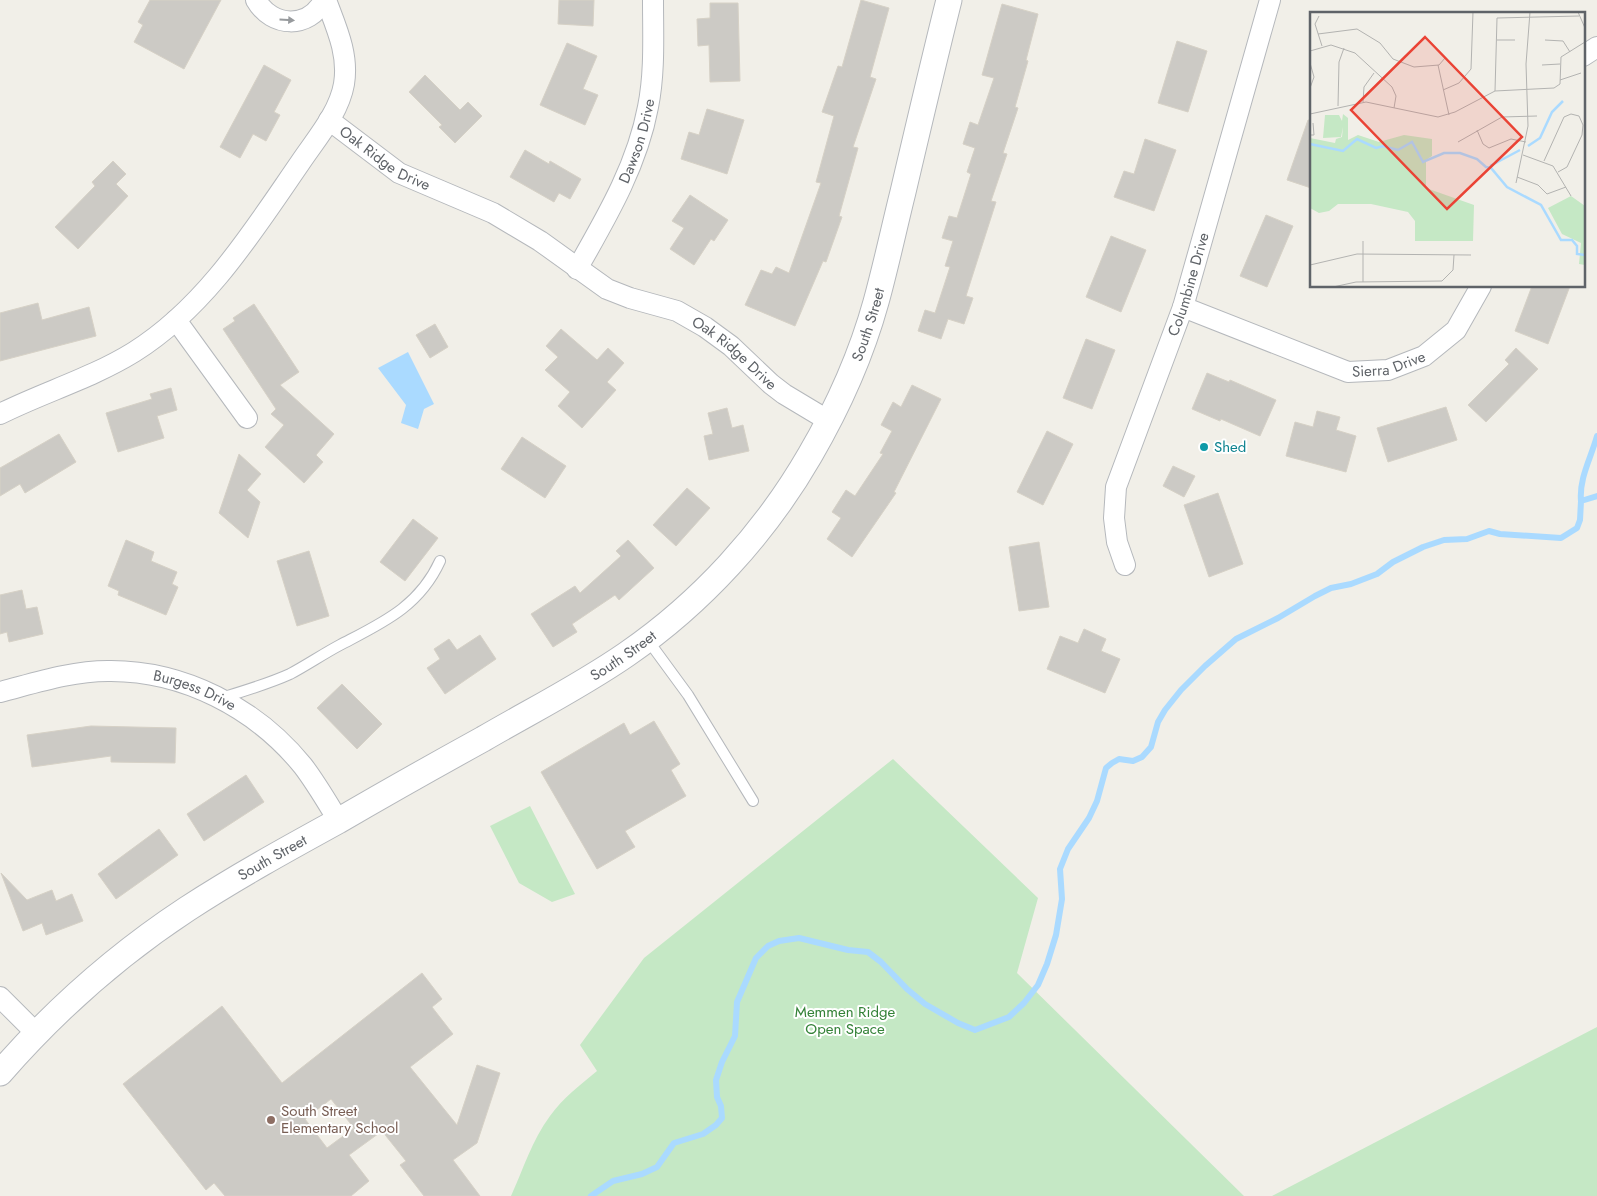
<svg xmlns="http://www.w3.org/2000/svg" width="1597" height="1196" font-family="Jost,sans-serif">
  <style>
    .green { fill: #c5e8c5 }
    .water { fill: #aadaff }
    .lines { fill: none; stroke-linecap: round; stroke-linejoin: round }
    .stream { stroke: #aadaff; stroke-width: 6 }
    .building { fill: #cccac5; stroke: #d6d1c6; fill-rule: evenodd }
    .service-casing { stroke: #b5b8bc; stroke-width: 12 }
    .minor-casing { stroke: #b5b8bc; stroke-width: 22 }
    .tertiary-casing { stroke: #b5b8bc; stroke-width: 27 }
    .service { stroke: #fff; stroke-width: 10 }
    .minor { stroke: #fff; stroke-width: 20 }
    .tertiary { stroke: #fff; stroke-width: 25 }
    .oneway { fill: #979a9d }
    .culture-dot { fill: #0f9aa8; stroke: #fff; stroke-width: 2 }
    .education-dot { fill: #8d6e63; stroke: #fff; stroke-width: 2 }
    .labels { text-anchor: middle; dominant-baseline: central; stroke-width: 4; stroke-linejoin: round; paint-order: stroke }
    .street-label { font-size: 15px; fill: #5f6368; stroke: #fff }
    .culture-label { font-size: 15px; fill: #0d838f; stroke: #fff; text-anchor: start }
    .park-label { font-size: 15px; fill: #348238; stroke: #fff }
    .education-label { font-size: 15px; fill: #785e54; stroke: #fff; text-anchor: start }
    .inset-river { fill: none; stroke: #aadaff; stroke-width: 2.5 }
    .inset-road { fill: none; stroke: #b3b3b1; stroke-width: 1 }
    .view { fill: #ea4335; fill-opacity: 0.15; stroke: #ea4335; stroke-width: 2.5 }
    .inset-edge { fill: none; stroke: #5f6368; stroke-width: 2.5 }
  </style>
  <rect width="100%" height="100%" fill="#f1efe8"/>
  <path class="green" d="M 893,759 L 1038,898 L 1017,973 L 1244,1196 L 511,1196 C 523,1170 532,1140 550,1116 C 563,1098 580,1085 597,1071 L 580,1045 L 644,958 Z
    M 530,806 L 575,894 L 552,902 L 519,883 L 490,826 Z
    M 1597,1027 L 1597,1196 L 1272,1196 Z"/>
  <path class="water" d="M 408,352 L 434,404 L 424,409 L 418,429 L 401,423 L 406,405 L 378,368 Z"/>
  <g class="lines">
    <path class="stream" d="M 1581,501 C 1579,478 1591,458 1597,436
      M 591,1196 L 613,1181 L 642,1174 L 657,1167 L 674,1143 L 703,1134 L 716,1125 L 722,1118 L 721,1106 L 717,1097 L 716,1080 L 722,1062 L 735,1036 L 737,1002 L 756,958 L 768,946 L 779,941 L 799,938 L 848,950 L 868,952 L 881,962 L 907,989 L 925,1004 L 958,1023 L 975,1030 L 1009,1017 L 1024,1003 L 1038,985 L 1047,964 L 1056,935 L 1062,899 L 1060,869 L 1068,849 L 1089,818 L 1097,801 L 1106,768 L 1112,763 L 1119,759 L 1133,761 L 1142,757 L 1151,747 L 1158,722 L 1165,710 L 1181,690 L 1205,666 L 1236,639 L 1278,618 L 1315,596 L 1331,588 L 1351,584 L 1377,574 L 1393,562 L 1423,547 L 1444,540 L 1467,539 L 1489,531 L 1500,534 L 1561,538 L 1577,528 L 1580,520 L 1581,501 L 1597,496"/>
  </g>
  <path class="building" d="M 150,0 L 221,0 L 184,69 L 134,42 L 143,25 L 138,22 Z
    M 559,0 L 594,0 L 593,26 L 558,24 Z
    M 861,0 L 889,8 L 870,77 L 876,79 L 853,147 L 858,148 L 839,216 L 842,217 L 826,262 L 823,261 L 795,326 L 745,305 L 761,270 L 772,274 L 776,267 L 789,273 L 821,183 L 816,182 L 834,116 L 822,112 L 838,66 L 842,67 Z
    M 710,3 L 738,3 L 740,81 L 710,82 L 709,45 L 698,46 L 697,19 L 710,18 Z
    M 1002,4 L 1038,14 L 1026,60 L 1028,61 L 1015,107 L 1018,108 L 1003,153 L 1007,154 L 991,201 L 996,202 L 966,296 L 973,298 L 964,324 L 948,319 L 941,339 L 918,331 L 925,310 L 935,313 L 950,267 L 945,266 L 953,241 L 942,238 L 949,216 L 957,218 L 971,174 L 967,172 L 975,148 L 963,144 L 970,122 L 978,125 L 994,78 L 982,75 Z
    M 1177,41 L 1207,51 L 1188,112 L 1158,103 Z
    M 567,43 L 597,56 L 583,89 L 598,95 L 585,125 L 540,105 Z
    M 264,65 L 291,80 L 274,112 L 280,115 L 266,141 L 253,134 L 240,158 L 220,147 Z
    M 425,75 L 460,110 L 468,102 L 482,116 L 455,143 L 439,127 L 442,125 L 409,92 Z
    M 707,109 L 744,120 L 727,174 L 681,159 L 689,132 L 699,135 Z
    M 1308,120 L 1311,120 L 1311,188 L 1287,180 Z
    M 1145,139 L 1176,150 L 1154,211 L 1114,197 L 1124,171 L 1134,174 Z
    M 525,150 L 549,164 L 550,161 L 581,179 L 570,199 L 559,193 L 554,202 L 510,177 Z
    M 113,161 L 126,174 L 116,184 L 128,196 L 78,249 L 55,227 L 95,186 L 92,182 Z
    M 690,195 L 728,220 L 714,241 L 711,239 L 694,265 L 670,249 L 684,228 L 672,221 Z
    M 1266,215 L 1293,226 L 1267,287 L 1240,276 Z
    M 1111,236 L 1146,250 L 1121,312 L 1086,297 Z
    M 1532,286 L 1570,286 L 1548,344 L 1515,331 Z
    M 38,303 L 42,320 L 89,307 L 96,336 L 0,361 L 0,313 Z
    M 254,304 L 299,372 L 280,385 L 334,434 L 316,455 L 323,462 L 304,483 L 265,447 L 284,425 L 271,414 L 276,409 L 223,329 L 235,321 L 233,318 Z
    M 435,324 L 448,347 L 430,358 L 416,335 Z
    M 561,329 L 597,360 L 608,348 L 624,363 L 607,382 L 616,390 L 582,428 L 558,406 L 570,392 L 545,370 L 558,357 L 546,346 Z
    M 1086,339 L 1115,350 L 1092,409 L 1063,398 Z
    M 1516,348 L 1538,369 L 1486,422 L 1468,405 L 1509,364 L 1505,360 Z
    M 1207,373 L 1229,382 L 1230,380 L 1276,400 L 1260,436 L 1221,419 L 1220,421 L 1192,409 Z
    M 912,385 L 941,399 L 894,492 L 896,493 L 852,557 L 827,539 L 841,518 L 832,512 L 846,490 L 855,496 L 883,454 L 880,453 L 892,431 L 881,425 L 893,402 L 901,407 Z
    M 171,388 L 177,410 L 157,416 L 164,438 L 118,452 L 106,413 L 152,399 L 150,394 Z
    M 1446,407 L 1457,440 L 1388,462 L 1377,428 Z
    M 727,408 L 732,428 L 743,425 L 749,451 L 709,460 L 704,436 L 713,434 L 708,413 Z
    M 1317,411 L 1340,417 L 1336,430 L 1356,436 L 1346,472 L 1286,456 L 1295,422 L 1313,427 Z
    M 1047,431 L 1073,444 L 1043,505 L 1017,492 Z
    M 59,434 L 76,462 L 25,493 L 20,484 L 0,496 L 0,468 Z
    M 522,437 L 566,466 L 545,498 L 501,469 Z
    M 239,454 L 261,474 L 247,490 L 260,502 L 248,538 L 219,513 Z
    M 1173,466 L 1195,476 L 1184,497 L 1163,486 Z
    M 687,488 L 710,508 L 676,546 L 653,525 Z
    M 1218,493 L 1243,564 L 1209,577 L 1184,505 Z
    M 413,519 L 438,538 L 405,581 L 380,562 Z
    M 126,540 L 154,552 L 151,561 L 177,572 L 172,584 L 178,587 L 166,615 L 118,595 L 119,591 L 108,586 Z
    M 628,540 L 654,568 L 619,600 L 615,595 L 572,624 L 577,632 L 553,647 L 531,614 L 575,586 L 580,593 L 621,556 L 616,551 Z
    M 1039,542 L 1049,607 L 1019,611 L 1009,547 Z
    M 309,551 L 329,616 L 297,626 L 277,561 Z
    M 22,590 L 26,609 L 37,607 L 43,634 L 9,642 L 7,632 L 0,634 L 0,595 Z
    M 1084,629 L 1106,639 L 1101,651 L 1120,659 L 1105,693 L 1047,669 L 1060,636 L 1078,643 Z
    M 480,635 L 496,659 L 445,694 L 427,668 L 440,659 L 434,649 L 449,639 L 457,650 Z
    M 342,684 L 382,724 L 357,749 L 317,708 Z
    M 654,721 L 680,764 L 671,770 L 686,796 L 625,831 L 635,847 L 597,869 L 541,772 L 624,723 L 630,735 Z
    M 91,726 L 176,728 L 175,763 L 111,762 L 111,756 L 32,767 L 27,735 Z
    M 246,775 L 264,802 L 204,841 L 187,814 Z
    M 159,829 L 178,855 L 116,899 L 98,874 Z
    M 1,873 L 27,900 L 52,890 L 56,901 L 72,894 L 83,921 L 46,935 L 42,923 L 23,931 Z
    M 422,973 L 442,999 L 432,1007 L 453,1034 L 410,1067 L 457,1125 L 477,1065 L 500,1073 L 477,1143 L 453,1160 L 480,1196 L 424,1196 L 400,1165 L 406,1161 L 382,1131 L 349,1155 L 369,1181 L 351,1196 L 225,1196 L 214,1183 L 206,1190 L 123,1084 L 222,1006 L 282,1083 ZM 331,1099 L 354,1128 L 327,1148 L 305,1119 Z"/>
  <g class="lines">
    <g class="service-casing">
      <path id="service" d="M 647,639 L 688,695 L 753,801
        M 221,698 C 244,691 268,684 290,674 C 307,665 323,654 340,645 C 382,623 419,607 440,561"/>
    </g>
    <g class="minor-casing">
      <g id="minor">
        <path d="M 256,0 C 272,28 309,29 324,0"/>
        <path d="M 1583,56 L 1597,47"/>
        <path id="s1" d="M 329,120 L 399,173 L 493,213 L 540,241 L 607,289 L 630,298 L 677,311 L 705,327 L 731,346 L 771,384 L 784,394 L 829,421"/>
        <path id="s2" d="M 577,269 C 606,218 637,166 648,107 C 655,72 653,36 653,0"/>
        <path id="s3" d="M 1183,307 L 1348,372 L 1388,370 L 1424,356 L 1456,330 L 1481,286"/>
        <path d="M 176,320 L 247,418"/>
        <path d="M 0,414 C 44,392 92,378 134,352 C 206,307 253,231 300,163 C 316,139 339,113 344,84 C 349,54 336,27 326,0"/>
        <path id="s4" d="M 1125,565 L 1117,542 L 1114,518 L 1116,487 L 1183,307 L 1270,0"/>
        <path id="s5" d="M 0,692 C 35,683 71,671 108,671 C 183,670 256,708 303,766 C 316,783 327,802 338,820"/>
        <path d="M 0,997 L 36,1033"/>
      </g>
    </g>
    <g class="tertiary-casing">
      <g id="tertiary">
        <path id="s6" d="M 0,1073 C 55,1010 117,955 187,909 C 236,877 287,849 338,821 C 386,793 434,766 483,739 C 531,711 581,686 627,654 C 701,603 765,533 810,455 C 838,407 861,356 876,302 C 886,266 894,228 903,192 C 918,128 933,64 949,0"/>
      </g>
    </g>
    <use href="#service" class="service"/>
    <use href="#minor" class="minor"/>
    <use href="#tertiary" class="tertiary"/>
  </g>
  <defs><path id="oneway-solid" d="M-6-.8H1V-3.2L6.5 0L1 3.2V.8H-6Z" transform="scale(1.25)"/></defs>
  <use class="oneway" href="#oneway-solid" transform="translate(287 20) rotate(3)"/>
  <circle class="culture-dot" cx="1204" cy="447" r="5"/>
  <circle class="education-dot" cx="271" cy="1120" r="5"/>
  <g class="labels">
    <g class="street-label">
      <text stroke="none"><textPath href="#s2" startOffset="142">Dawson Drive</textPath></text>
      <text stroke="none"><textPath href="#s1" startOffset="68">Oak Ridge Drive</textPath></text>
      <text stroke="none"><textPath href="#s4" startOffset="295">Columbine Drive</textPath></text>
      <text stroke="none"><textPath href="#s6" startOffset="1174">South Street</textPath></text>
      <text stroke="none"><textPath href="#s1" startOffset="472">Oak Ridge Drive</textPath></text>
      <text stroke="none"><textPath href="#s3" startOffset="219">Sierra Drive</textPath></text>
      <text stroke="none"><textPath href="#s6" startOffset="754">South Street</textPath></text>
      <text stroke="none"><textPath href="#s5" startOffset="200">Burgess Drive</textPath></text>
      <text stroke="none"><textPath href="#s6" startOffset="349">South Street</textPath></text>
    </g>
    <g class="culture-label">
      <text x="1214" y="447">Shed</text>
    </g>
    <g class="park-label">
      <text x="845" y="1012">Memmen Ridge<tspan x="845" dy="17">Open Space</tspan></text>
    </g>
    <g class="education-label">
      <text x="281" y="1111">South Street<tspan x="281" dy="17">Elementary School</tspan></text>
    </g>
  </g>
  <g transform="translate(1310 12)">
    <rect width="275" height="275" fill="#f1efe8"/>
    <path d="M 33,102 L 38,106 L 38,128 L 48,123 L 69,130 L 94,123 L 122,127 L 122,144 L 116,148 L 116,176 L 164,193 L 163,229 L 105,229 L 105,209 L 98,200 L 61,192 L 28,192 L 19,199 L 9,201 L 0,196 L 0,126 L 25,131 L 26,127 L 32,125 L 33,115 L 31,125 L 13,126 L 15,103 L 29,103 L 32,109 ZM 261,184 L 275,194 L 275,253 L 269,252 L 271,231 L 252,222 L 238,196 Z" fill="#c5e8c5"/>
    <path class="inset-river" d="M 0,132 L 33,139 L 47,127 L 66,136 L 73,134 L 88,138 L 102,130 L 113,150 L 134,141 L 150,141 L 167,147 L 176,155 L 181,156 L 197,175 L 231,193 L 251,228 L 262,228 L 267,234 L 267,242 L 275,243M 218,134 L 230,126 L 242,100 L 253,89M 180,154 L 210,138"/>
    <path class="inset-road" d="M 268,0 L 275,16M 9,4 L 5,12 L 12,34M 8,22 L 47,17 L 70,31 L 83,47 L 104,55 L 129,53 L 135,46M 187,28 L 205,28M 235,28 L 253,29 L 260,40M 0,39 L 21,33 L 45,41 L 82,75 L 86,84 L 84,96M 0,51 L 4,65 L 0,76M 128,53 L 139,103M 232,53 L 250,52M 250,68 L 271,61M 133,78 L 149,71 L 161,57 L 163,0M 185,79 L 187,6 L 269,4M 53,90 L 54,75 L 64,61M 28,94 L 29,50 L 34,36M 0,102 L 56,90 L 128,105 L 145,100 L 185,79 L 244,76 L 250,72 L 251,45 L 275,30M 167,118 L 173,132 L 179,136 L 201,127 L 216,130M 0,123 L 4,123 L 3,111M 148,130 L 192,105 L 227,104M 213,143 L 243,154 L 261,184M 234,149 L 254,105 L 261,102 L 269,104 L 273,113 L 272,123 L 257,155 L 248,160M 207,165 L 228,173 L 237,182 L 256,175M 206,171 L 218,114 L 216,52 L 220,0M 53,229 L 53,270M 0,253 L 47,242 L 161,243M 23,275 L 46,270 L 132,269 L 143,258 L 144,243"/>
    <path class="view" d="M 115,25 L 212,125 L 137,197 L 41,98 Z"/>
    <rect width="275" height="275" class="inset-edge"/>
  </g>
</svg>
